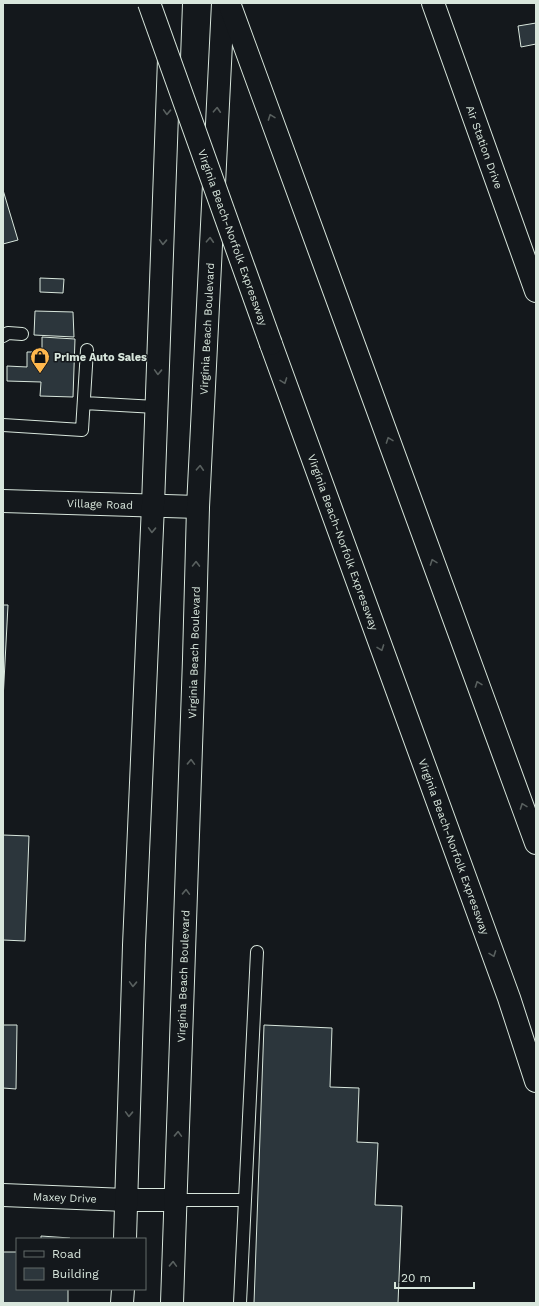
<svg xmlns="http://www.w3.org/2000/svg" width="539" height="1306" font-family="'Work Sans',sans-serif">
  <style>
    .building { fill: #2c363c; stroke: #d8e6dc }
    .lines { fill: none; stroke-linecap: round; stroke-linejoin: round }
    .service-casing { stroke: #d8e6dc; stroke-width: 14 }
    .minor-casing { stroke: #d8e6dc; stroke-width: 24 }
    .primary-casing { stroke: #d8e6dc; stroke-width: 24 }
    .motorway-casing { stroke: #d8e6dc; stroke-width: 24 }
    .service { stroke: #14181c; stroke-width: 12 }
    .minor { stroke: #14181c; stroke-width: 22 }
    .primary { stroke: #14181c; stroke-width: 22 }
    .motorway { stroke: #14181c; stroke-width: 22 }
    .motorway-bridge-casing { stroke: #d8e6dc; stroke-width: 24; stroke-linecap: butt }
    .motorway-bridge { stroke: #14181c; stroke-width: 22 }
    .oneway { stroke: #59605f }
    .labels { text-anchor: middle; dominant-baseline: central; stroke-width: 3; stroke-linejoin: round; paint-order: stroke }
    .street-label { font-size: 11px; fill: #d8e6dc; stroke: #14181c }
    .poi-label { font-size: 11px; font-weight: bold; fill: #d8e6dc; stroke: #14181c; text-anchor: start }
  </style>
  <rect width="100%" height="100%" fill="#14181c"/>
  <path class="building" d="M 536,23 L 536,44 L 521,47 L 518,26 Z
    M 3,190 L 18,240 L 3,244 Z
    M 40,278 L 64,279 L 63,293 L 40,292 Z
    M 35,311 L 73,312 L 74,337 L 34,335 Z
    M 42,337 L 75,339 L 73,397 L 40,396 L 41,382 L 7,381 L 7,366 L 27,367 L 27,352 L 42,352 Z
    M 3,605 L 8,605 L 3,700 Z
    M 3,835 L 29,836 L 25,941 L 3,940 Z
    M 3,1025 L 17,1025 L 16,1089 L 3,1088 Z
    M 264,1025 L 332,1028 L 330,1087 L 359,1088 L 357,1142 L 378,1143 L 375,1205 L 402,1206 L 398,1303 L 254,1303 Z
    M 41,1236 L 70,1238 L 70,1239 L 41,1239 Z
    M 3,1252 L 17,1252 L 17,1289 L 68,1289 L 68,1303 L 3,1303 Z"/>
  <g class="lines">
    <g class="service-casing">
      <path id="service" d="M 3,336 L 8,333 L 22,334
        M 84,403 L 156,407
        M 3,425 L 82,430 L 87,350
        M 176,1200 L 245,1200
        M 240,1303 L 257,952"/>
    </g>
    <g class="minor-casing">
      <g id="minor">
        <path id="s1" d="M 433,3 L 536,291"/>
        <path id="s2" d="M 3,501 L 198,507"/>
        <path id="s3" d="M 3,1195 L 126,1200 L 176,1200"/>
      </g>
    </g>
    <g class="primary-casing">
      <g id="primary">
        <path d="M 125,1239 L 134,945 L 153,505 L 171,3"/>
        <path d="M 122,1303 L 123,1289"/>
        <path id="s4" d="M 172,1303 L 194,659 L 198,507 L 223,3"/>
      </g>
    </g>
    <g class="motorway-casing">
      <g id="motorway">
        <path d="M 229,3 L 536,843"/>
        <path id="s5" d="M 271,344 L 509,998 L 536,1081"/>
      </g>
    </g>
    <use href="#service" class="service"/>
    <use href="#minor" class="minor"/>
    <use href="#primary" class="primary"/>
    <use href="#motorway" class="motorway"/>
    <g class="motorway-bridge-casing">
      <g id="motorway-bridge">
        <path id="s6" d="M 149,3 L 271,344"/>
      </g>
    </g>
    <use href="#motorway-bridge" class="motorway-bridge"/>
  </g>
  <defs><path id="oneway-chevron" d="M-2-3.5L2.5 0L-2 3.5" fill="none" stroke-width="1.6" stroke-linecap="round" stroke-linejoin="round"/></defs>
  <g class="oneway">
    <use href="#oneway-chevron" transform="translate(217 110) rotate(-87)"/>
    <use href="#oneway-chevron" transform="translate(167 112) rotate(92)"/>
    <use href="#oneway-chevron" transform="translate(271 117) rotate(-110)"/>
    <use href="#oneway-chevron" transform="translate(210 240) rotate(-87)"/>
    <use href="#oneway-chevron" transform="translate(163 242) rotate(92)"/>
    <use href="#oneway-chevron" transform="translate(158 372) rotate(92)"/>
    <use href="#oneway-chevron" transform="translate(284 381) rotate(70)"/>
    <use href="#oneway-chevron" transform="translate(389 440) rotate(-110)"/>
    <use href="#oneway-chevron" transform="translate(200 468) rotate(-87)"/>
    <use href="#oneway-chevron" transform="translate(152 530) rotate(92)"/>
    <use href="#oneway-chevron" transform="translate(433 562) rotate(-110)"/>
    <use href="#oneway-chevron" transform="translate(196 564) rotate(-89)"/>
    <use href="#oneway-chevron" transform="translate(381 648) rotate(70)"/>
    <use href="#oneway-chevron" transform="translate(478 684) rotate(-110)"/>
    <use href="#oneway-chevron" transform="translate(191 762) rotate(-88)"/>
    <use href="#oneway-chevron" transform="translate(523 806) rotate(-110)"/>
    <use href="#oneway-chevron" transform="translate(186 892) rotate(-88)"/>
    <use href="#oneway-chevron" transform="translate(493 954) rotate(70)"/>
    <use href="#oneway-chevron" transform="translate(133 984) rotate(92)"/>
    <use href="#oneway-chevron" transform="translate(129 1114) rotate(92)"/>
    <use href="#oneway-chevron" transform="translate(178 1134) rotate(-88)"/>
    <use href="#oneway-chevron" transform="translate(173 1264) rotate(-88)"/>
  </g>
  <defs>
    <g id="shop-pin" transform="scale(1)"><path d="M0 17L-7.5 6A9.5 9.5 0 1 1 7.5 6Z" fill="#ffb74d" stroke="#14181c"/><path d="M-5-2.5h2.3a2.7 3.5 0 0 1 5.4 0H5L5.5 6h-11ZM-1.5-2.5h3a1.5 2.3 0 0 0-3 0Z" fill="#111"/></g>
  </defs>
  <g fill-rule="evenodd">
    <use href="#shop-pin" x="40" y="357"/>
  </g>
  <g class="labels">
    <g class="street-label">
      <text stroke="none"><textPath href="#s1" startOffset="153">Air Station Drive</textPath></text>
      <text stroke="none"><textPath href="#s6" startOffset="249">Virginia Beach-Norfolk Expressway</textPath></text>
      <text stroke="none"><textPath href="#s4" startOffset="975">Virginia Beach Boulevard</textPath></text>
      <text stroke="none"><textPath href="#s2" startOffset="97">Village Road</textPath></text>
      <text stroke="none"><textPath href="#s5" startOffset="211">Virginia Beach-Norfolk Expressway</textPath></text>
      <text stroke="none"><textPath href="#s4" startOffset="651">Virginia Beach Boulevard</textPath></text>
      <text stroke="none"><textPath href="#s5" startOffset="535">Virginia Beach-Norfolk Expressway</textPath></text>
      <text stroke="none"><textPath href="#s4" startOffset="327">Virginia Beach Boulevard</textPath></text>
      <text stroke="none"><textPath href="#s3" startOffset="62">Maxey Drive</textPath></text>
    </g>
    <g class="poi-label">
      <text x="54" y="357">Prime Auto Sales</text>
    </g>
  </g>
  <rect width="539" height="1306" fill="none" stroke="#d8e6dc" stroke-width="8"/>
  <rect x="16" y="1238" width="130" height="52" fill="#14181c" stroke="#626a69"/>
  <rect x="24" y="1251" width="20" height="6" fill="#14181c" stroke="#626a69"/>
  <text x="52" y="1258" font-size="12" fill="#d8e6dc">Road</text>
  <rect x="24" y="1268" width="20" height="12" fill="#2c363c" stroke="#626a69"/>
  <text x="52" y="1278" font-size="12" fill="#d8e6dc">Building</text>
  <path d="M395 1282v6h79v-6" fill="none" stroke="#d8e6dc" stroke-width="2"/>
  <text x="401" y="1282" font-size="12" fill="#d8e6dc" stroke="#14181c" stroke-width="3" paint-order="stroke">20 m</text>
</svg>
